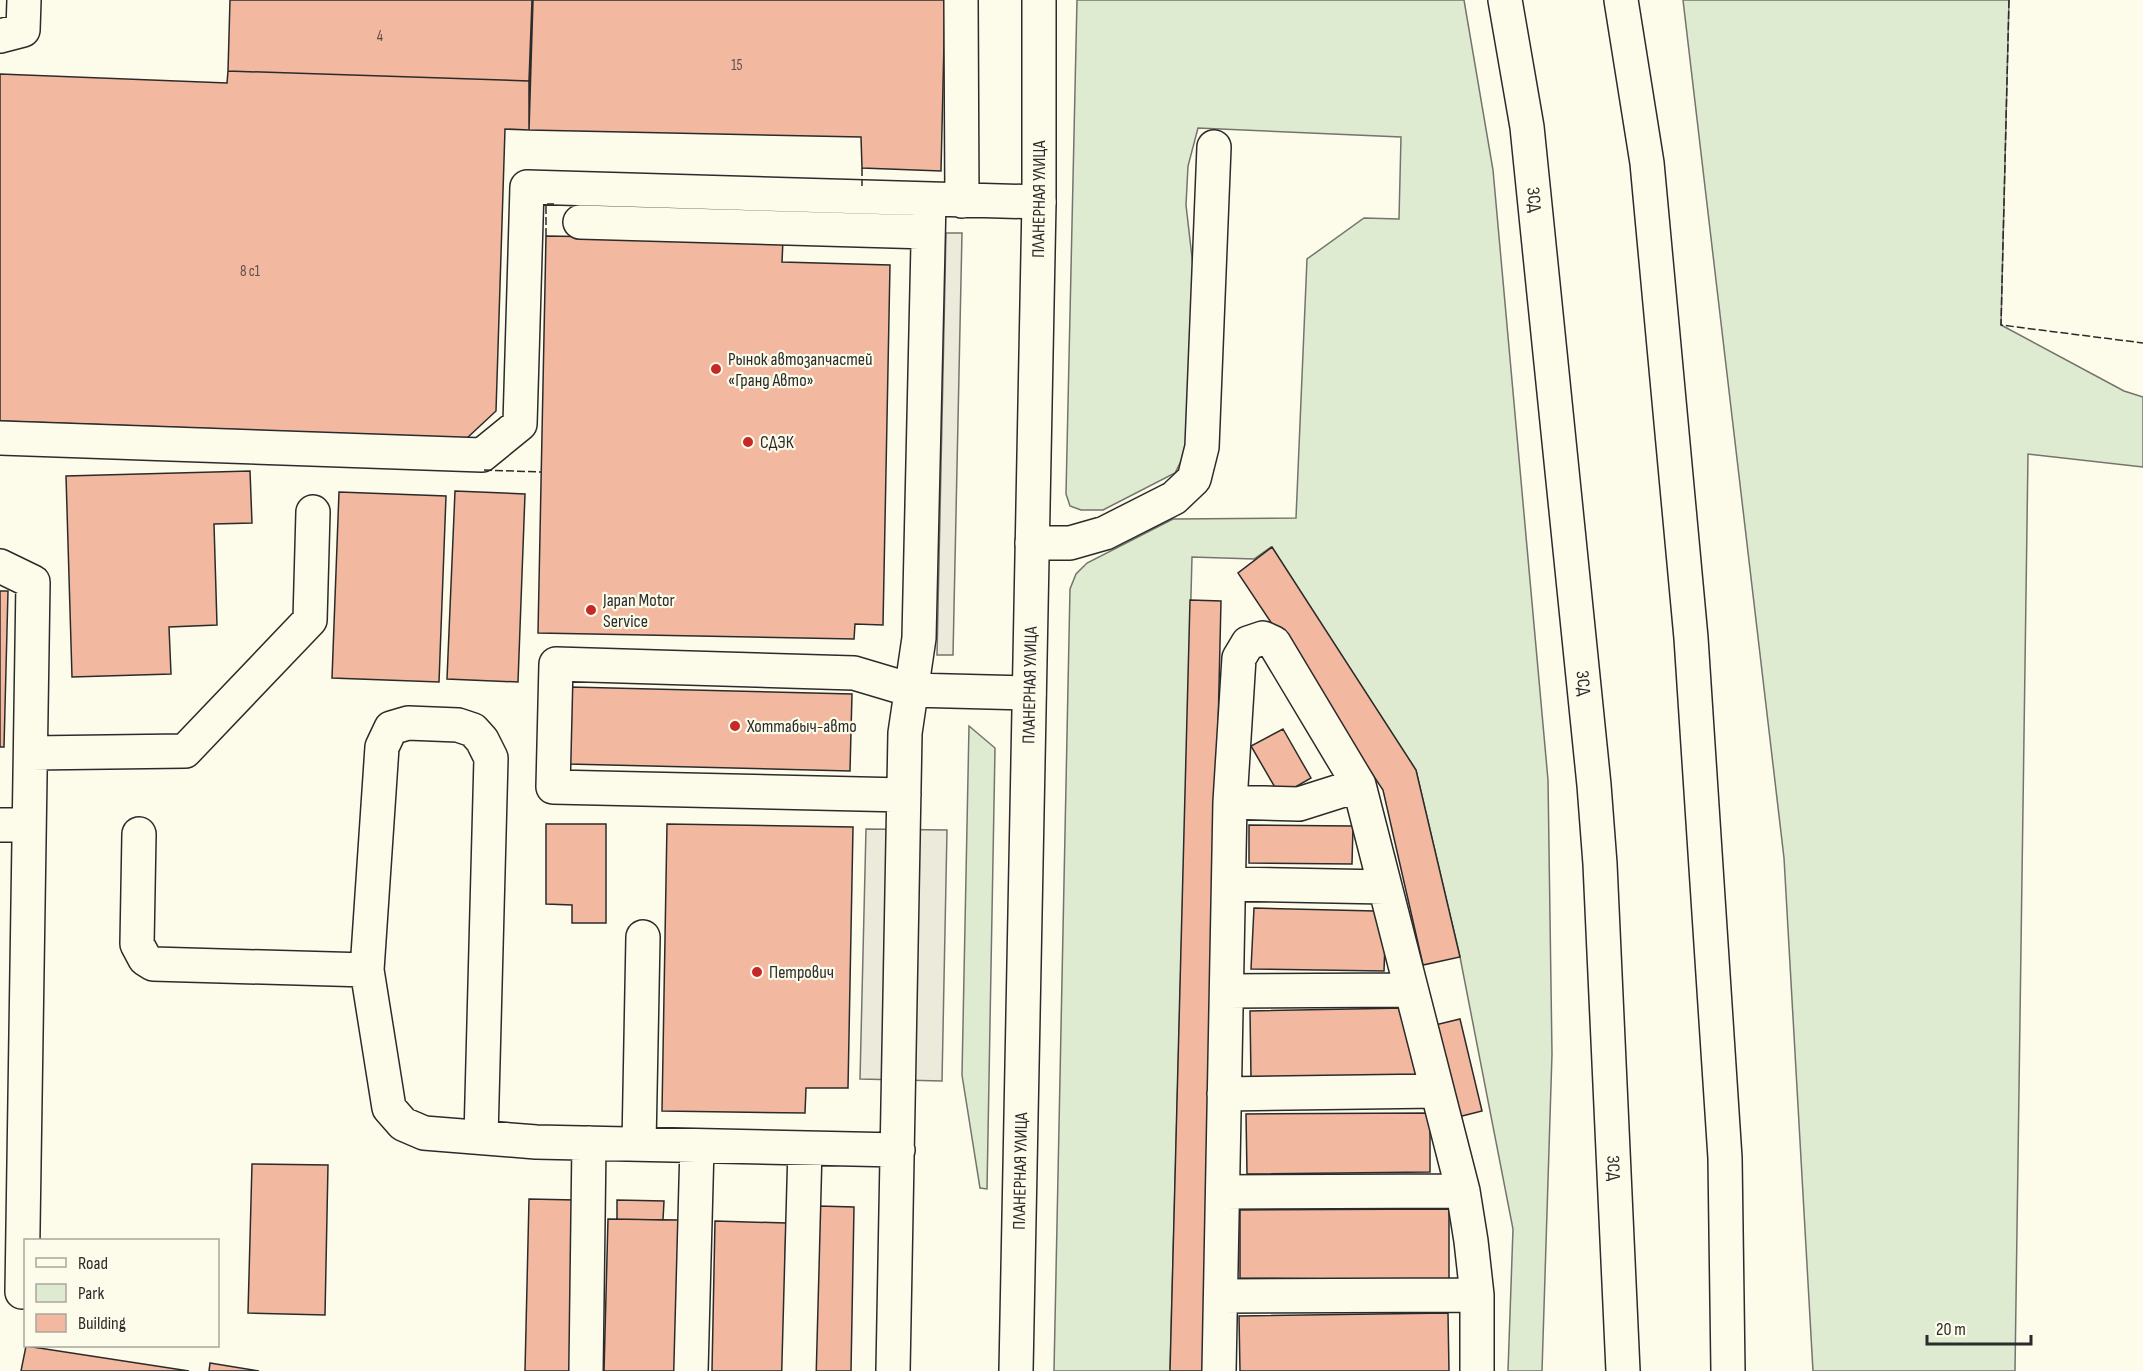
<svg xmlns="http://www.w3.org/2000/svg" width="2143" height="1371" font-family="'Sofia Sans Condensed',sans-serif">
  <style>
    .green { fill: #deebd1; stroke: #74746e; stroke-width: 1.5 }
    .parking { fill: #eceadb; stroke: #74746e; stroke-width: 1.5 }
    .building { fill: #f2b8a0; stroke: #2b2b2b; stroke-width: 1.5 }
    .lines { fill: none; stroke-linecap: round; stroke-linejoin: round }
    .minor-casing { stroke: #2b2b2b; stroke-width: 36 }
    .major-casing { stroke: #2b2b2b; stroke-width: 36 }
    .highway-casing { stroke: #2b2b2b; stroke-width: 36 }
    .minor { stroke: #fdfbea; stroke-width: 33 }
    .major { stroke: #fdfbea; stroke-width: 33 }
    .highway { stroke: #fdfbea; stroke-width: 33 }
    .fence { stroke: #2b2b2b; stroke-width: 1.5; stroke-dasharray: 8 3; stroke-linecap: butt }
    .poi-dot { fill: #c62828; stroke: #fdfbea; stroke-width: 2 }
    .labels { text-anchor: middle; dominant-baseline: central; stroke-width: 4.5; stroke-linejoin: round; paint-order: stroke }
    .number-label { font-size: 15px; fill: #5d4e48 }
    .street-label { font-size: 18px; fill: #2b2b2b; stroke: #fdfbea }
    .poi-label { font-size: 18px; fill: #2b2b2b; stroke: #fdfbea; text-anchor: start }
  </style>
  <rect width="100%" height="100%" fill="#fdfbea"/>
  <path class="green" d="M 1077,0 L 1464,0 L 1493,170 L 1548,780 L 1552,1054 L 1542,1371 L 1508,1371 L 1513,1229 L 1460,957 L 1416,770 L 1271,547 L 1254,559 L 1192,557 L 1170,1371 L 1054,1371 L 1070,589 L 1076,574 L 1087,563 L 1173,519 L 1296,518 L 1307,259 L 1364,218 L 1399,219 L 1401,137 L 1198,128 L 1188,166 L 1186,205 L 1193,266 L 1187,438 L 1181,461 L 1175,473 L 1103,510 L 1081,510 L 1070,506 L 1066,494 Z
    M 1683,0 L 2009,0 L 2001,325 L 2124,391 L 2143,397 L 2143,467 L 2028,454 L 2015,1371 L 1813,1371 L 1784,858 Z
    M 969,726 L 995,748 L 987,1189 L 980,1188 L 962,1075 Z"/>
  <path class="parking" d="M 946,233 L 962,233 L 953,655 L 937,655 Z
    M 866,829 L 947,830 L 942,1081 L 860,1079 Z"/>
  <path class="building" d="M 230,0 L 532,0 L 529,81 L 228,71 Z
    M 533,0 L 945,0 L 941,171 L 862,168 L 861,137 L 529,130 Z
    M 228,71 L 529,81 L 529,130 L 505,129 L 496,411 L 467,438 L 0,421 L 0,74 L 227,83 Z
    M 546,236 L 783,240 L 782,262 L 890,265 L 883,625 L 855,624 L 854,639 L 538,633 Z
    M 250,471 L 252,523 L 214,524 L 217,625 L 169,627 L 171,674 L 72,677 L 66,476 Z
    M 455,491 L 525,494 L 518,682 L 447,679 Z
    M 339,492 L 446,496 L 439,682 L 332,678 Z
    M 1272,547 L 1416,770 L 1460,957 L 1423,965 L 1383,790 L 1238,573 Z
    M 0,591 L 8,591 L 4,747 L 0,747 Z
    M 1190,600 L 1221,601 L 1203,1371 L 1170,1371 Z
    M 570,687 L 852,694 L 850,771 L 568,764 Z
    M 1283,729 L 1311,778 L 1280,796 L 1251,746 Z
    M 546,824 L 606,824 L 606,923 L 572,923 L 572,905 L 546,904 Z
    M 667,824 L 853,827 L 848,1088 L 806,1088 L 805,1113 L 662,1111 Z
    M 1249,825 L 1353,826 L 1352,864 L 1249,863 Z
    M 1254,908 L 1375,911 L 1385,943 L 1384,971 L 1251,969 Z
    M 1406,1008 L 1422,1075 L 1251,1078 L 1250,1011 Z
    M 1460,1019 L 1482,1111 L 1458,1117 L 1435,1025 Z
    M 1430,1113 L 1430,1172 L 1247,1174 L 1246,1114 Z
    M 252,1164 L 328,1165 L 325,1315 L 248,1313 Z
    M 529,1199 L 575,1200 L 571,1371 L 525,1371 Z
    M 617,1200 L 664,1201 L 663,1220 L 617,1219 Z
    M 818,1206 L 854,1207 L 851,1371 L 815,1371 Z
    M 1449,1209 L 1449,1280 L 1240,1278 L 1240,1210 Z
    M 608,1219 L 679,1220 L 676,1371 L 604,1371 Z
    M 715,1221 L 786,1223 L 783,1371 L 712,1371 Z
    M 1448,1313 L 1449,1371 L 1240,1371 L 1239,1316 Z
    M 26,1346 L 189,1371 L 21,1371 Z
    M 210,1363 L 259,1371 L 209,1371 Z"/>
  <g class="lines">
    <g class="minor-casing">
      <path id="minor" d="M 961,0 L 962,201
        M 0,36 L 23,30 L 24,0
        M 580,222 L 928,232
        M 0,438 L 482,455 L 520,424 L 527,187 L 1039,202
        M 1032,543 L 1070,543 L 1105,533 L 1174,498 L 1194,479 L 1202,447 L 1214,147
        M 0,566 L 33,582 L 22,1292
        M 31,753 L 185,751 L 310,620 L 313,512
        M 904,795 L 553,787 L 556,664 L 854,673 L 911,690 L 1029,693
        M 1230,802 L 1299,804 L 1359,785
        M 0,825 L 29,825
        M 139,834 L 137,944 L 145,959 L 153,964 L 367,970
        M 1229,884 L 1385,887
        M 1227,991 L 1411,990
        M 1224,1094 L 1437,1091
        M 481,1137 L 491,758 L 482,740 L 473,730 L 458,725 L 408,723 L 391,728 L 382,747 L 367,970 L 389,1108 L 403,1124 L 424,1133 L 536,1142 L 898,1150
        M 639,1144 L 643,937
        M 1223,1192 L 1463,1191
        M 1221,1296 L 1477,1295
        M 586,1371 L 589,1143
        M 691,1371 L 697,1146
        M 799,1371 L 805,1148
        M 893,1371 L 905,733 L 919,638 L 929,200
        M 1219,1371 L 1230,802 L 1239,658 L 1248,643 L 1263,638 L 1274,643 L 1359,785 L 1463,1191 L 1471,1241 L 1477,1295 L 1477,1371"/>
    </g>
    <g class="major-casing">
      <g id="major">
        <path id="s1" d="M 1016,1371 L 1039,202 L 1039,0"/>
      </g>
    </g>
    <g class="highway-casing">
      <g id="highway">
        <path id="s2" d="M 1505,0 L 1527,127 L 1594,785 L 1600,864 L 1623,1371"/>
        <path d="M 1621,0 L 1647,163 L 1691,638 L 1725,1158 L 1728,1371"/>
      </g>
    </g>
    <use href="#minor" class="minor"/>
    <use href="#major" class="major"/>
    <use href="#highway" class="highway"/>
    <path class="fence" d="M 2009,0 L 2001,325 L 2143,343
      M 862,168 L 862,186
      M 546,236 L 546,204 L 554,204
      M 484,470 L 541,472"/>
  </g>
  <g class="poi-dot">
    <circle cx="716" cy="369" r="6"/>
    <circle cx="748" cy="442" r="6"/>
    <circle cx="591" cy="610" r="6"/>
    <circle cx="735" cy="726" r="6"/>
    <circle cx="757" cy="972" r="6"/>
  </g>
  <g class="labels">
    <g class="number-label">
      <text x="380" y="36">4</text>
      <text x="737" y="65">15</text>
      <text x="250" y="271">8 с1</text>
    </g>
    <g class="street-label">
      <text stroke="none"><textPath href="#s1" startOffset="1172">ПЛАНЕРНАЯ УЛИЦА</textPath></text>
      <text stroke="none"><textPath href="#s2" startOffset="202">ЗСД</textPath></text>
      <text stroke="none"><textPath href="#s2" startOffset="688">ЗСД</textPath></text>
      <text stroke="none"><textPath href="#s1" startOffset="686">ПЛАНЕРНАЯ УЛИЦА</textPath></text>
      <text stroke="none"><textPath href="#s2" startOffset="1174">ЗСД</textPath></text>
      <text stroke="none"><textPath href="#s1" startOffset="200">ПЛАНЕРНАЯ УЛИЦА</textPath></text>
    </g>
    <g class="poi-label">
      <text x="728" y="359">Рынок автозапчастей<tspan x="728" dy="21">«Гранд Авто»</tspan></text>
      <text x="760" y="442">СДЭК</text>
      <text x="603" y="600">Japan Motor<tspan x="603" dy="21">Service</tspan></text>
      <text x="747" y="726">Хоттабыч-авто</text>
      <text x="769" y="972">Петрович</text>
    </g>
  </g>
  <rect x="24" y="1239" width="195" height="108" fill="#fdfbea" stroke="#a9a89e" stroke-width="1.5"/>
  <rect x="36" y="1258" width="30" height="9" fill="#fdfbea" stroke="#a9a89e" stroke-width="1.5"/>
  <text x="78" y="1269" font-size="18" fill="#2b2b2b">Road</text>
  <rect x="36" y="1284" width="30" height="18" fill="#deebd1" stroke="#a9a89e" stroke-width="1.5"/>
  <text x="78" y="1299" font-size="18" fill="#2b2b2b">Park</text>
  <rect x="36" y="1314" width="30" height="18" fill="#f2b8a0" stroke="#a9a89e" stroke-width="1.5"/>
  <text x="78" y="1329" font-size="18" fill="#2b2b2b">Building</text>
  <path d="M1927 1335v9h104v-9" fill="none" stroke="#2b2b2b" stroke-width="3"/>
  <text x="1936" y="1335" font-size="18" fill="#2b2b2b" stroke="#fdfbea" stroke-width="4.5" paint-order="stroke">20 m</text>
</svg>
